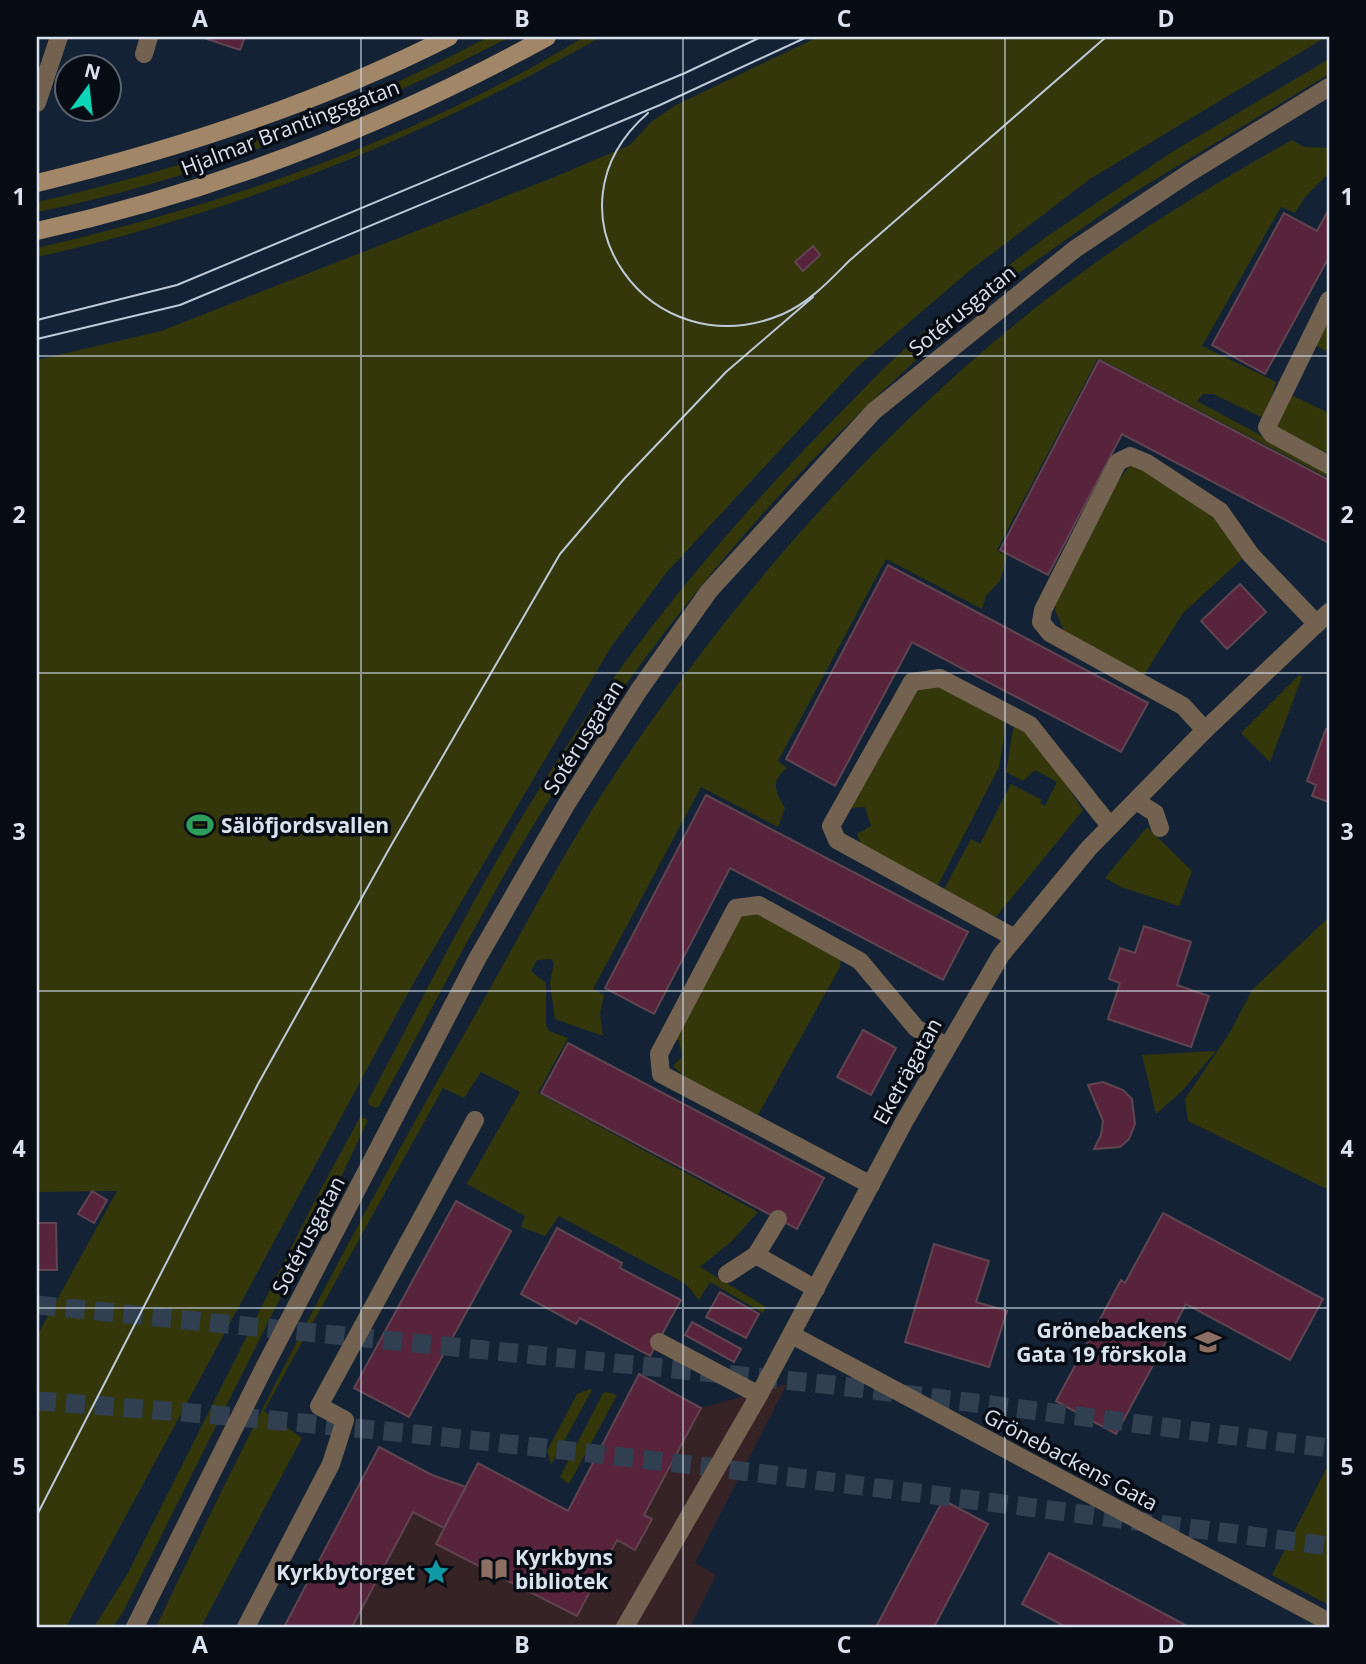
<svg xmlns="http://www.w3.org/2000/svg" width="1366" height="1664" font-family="'Open Sans',sans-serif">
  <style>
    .commercial { fill: #362326 }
    .green { fill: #33370a }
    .building { fill: #57243c; stroke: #60444f; stroke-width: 2 }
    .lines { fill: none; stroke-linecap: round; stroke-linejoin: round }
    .trunk-tunnel { stroke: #314051; stroke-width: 19; stroke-dasharray: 19 10; stroke-linecap: butt }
    .service { stroke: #73624f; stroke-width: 18 }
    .minor { stroke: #73624f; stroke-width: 18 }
    .tertiary { stroke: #73624f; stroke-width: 18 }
    .secondary { stroke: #a18668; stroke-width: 18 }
    .tram { stroke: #bec9d7; stroke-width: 2 }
    .grid { fill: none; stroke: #d9e3f0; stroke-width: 2; stroke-opacity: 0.55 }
    .labels { text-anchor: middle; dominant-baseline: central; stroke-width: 7; stroke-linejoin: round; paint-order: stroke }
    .street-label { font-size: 21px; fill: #d9e3f0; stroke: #060c14 }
    .poi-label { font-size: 21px; font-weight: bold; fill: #d9e3f0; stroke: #060c14; text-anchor: start }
    .neatline { fill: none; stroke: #d9e3f0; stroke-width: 2.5 }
    .grid-label { font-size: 23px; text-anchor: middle; font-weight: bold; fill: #d9e3f0 }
  </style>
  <rect width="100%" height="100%" fill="#132335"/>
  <path class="commercial" d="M 787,1384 L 695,1563 L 716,1575 L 690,1627 L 352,1627 L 413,1512 L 444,1528 L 436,1544 L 577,1616 L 617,1540 L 635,1549 L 652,1519 L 644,1515 L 701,1408 Z"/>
  <path class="green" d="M 488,37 L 510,37 C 361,113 202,179 37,212 L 37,202 C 193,167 347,113 488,37 Z
    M 584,37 L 601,37 C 423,138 237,212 37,257 L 37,248 C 225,205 418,138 584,37 Z
    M 818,37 L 1326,37 L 1090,179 L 968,272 L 856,368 L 667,572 L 611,647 L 413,984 L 66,1627 L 37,1627 L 37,1336 L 117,1191 L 37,1192 L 37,360 L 161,331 L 552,178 L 630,145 L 651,122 L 676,105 Z
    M 1329,59 L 1329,74 L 1128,196 L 1009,280 L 997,280 L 1000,272 L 1046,237 L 1172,152 Z
    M 1292,140 L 1304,147 L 1329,148 L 1329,173 L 1305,197 L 1295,213 L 1281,207 L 1202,346 L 1276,382 L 1265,419 L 1213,394 L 1203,394 L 1197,401 L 1329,472 L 1329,478 L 1098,358 L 997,550 L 1007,556 L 1000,581 L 986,596 L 982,609 L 886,559 L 778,761 L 787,768 C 770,781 775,792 785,808 L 778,827 L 701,787 L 593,989 L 604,995 L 600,1014 L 603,1036 L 555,1019 L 550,983 L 554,963 L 551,959 L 537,960 L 531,971 L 546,983 L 546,1025 L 549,1031 L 568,1038 L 538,1093 L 758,1212 L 732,1241 L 700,1267 L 766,1307 L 763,1313 L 710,1282 L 699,1300 L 686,1284 L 559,1216 L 545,1236 L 521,1227 L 525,1216 L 467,1184 L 520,1092 L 481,1072 L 464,1098 L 443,1088 L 264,1411 L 302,1438 L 201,1627 L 156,1627 C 253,1422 357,1220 470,1024 C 519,938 564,850 619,768 C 750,573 912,392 1105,256 C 1165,214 1228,176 1292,140 Z
    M 1329,302 L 1329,345 L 1326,351 L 1306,340 Z
    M 961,305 L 968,311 L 964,319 C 803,453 665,615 554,792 C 490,893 437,1001 379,1106 L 376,1108 L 369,1105 L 368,1101 C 434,977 497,849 576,732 C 653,617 742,512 839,414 C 869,384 924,324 961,305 Z
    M 1283,391 L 1329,413 L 1329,454 L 1271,424 Z
    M 1130,465 L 1211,500 L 1243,558 L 1183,613 L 1144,675 L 1064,631 L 1055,610 L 1057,593 L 1117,483 Z
    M 1299,675 L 1302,677 L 1270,762 L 1241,733 Z
    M 926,682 L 1008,712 L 999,767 L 937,887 L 862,847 L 857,834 L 871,826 L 865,807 L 851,808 L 901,700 Z
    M 1014,723 C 1039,737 1066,786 1083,810 L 996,917 L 943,891 L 971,839 L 980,844 L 1011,784 L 1042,800 L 1040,803 L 1045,806 L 1057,782 L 1035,770 L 1023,781 L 1006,772 Z
    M 1147,827 L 1192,871 L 1179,906 L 1121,887 L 1105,878 Z
    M 747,909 L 842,948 L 840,967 L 758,1115 L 685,1077 L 673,1066 L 682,1057 L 679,1040 L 665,1041 L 731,915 Z
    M 1329,917 L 1329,1190 L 1188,1121 L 1185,1099 L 1229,1034 L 1252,990 Z
    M 1216,1051 L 1182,1091 L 1156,1114 L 1142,1055 Z
    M 360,1117 L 367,1119 L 367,1122 L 343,1173 L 123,1612 L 113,1627 L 94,1627 L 128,1573 L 315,1200 Z
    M 589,1389 L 592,1390 L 551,1465 L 547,1451 L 577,1394 Z
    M 607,1392 L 617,1395 L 569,1484 L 560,1477 L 603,1393 Z
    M 1329,1463 L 1329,1605 L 1272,1575 Z"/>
  <path class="building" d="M 201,37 L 245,37 L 240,50 Z
    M 1329,209 L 1329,257 L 1265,374 L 1212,345 L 1284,213 L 1317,231 Z
    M 813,246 L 820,255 L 803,271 L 795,262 Z
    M 1099,360 L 1329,480 L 1329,543 L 1122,434 L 1048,575 L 1000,550 Z
    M 888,565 L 1148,703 L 1121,752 L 912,642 L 835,786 L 786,759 Z
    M 1240,584 L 1266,612 L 1227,649 L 1201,621 Z
    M 1326,729 L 1329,730 L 1329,802 L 1312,796 L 1316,785 L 1307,781 Z
    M 706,795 L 968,932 L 943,980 L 730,868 L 654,1014 L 605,988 Z
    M 1144,926 L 1191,942 L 1177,985 L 1209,996 L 1191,1047 L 1108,1019 L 1120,983 L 1109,979 L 1120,948 L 1135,953 Z
    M 863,1030 L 896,1048 L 871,1095 L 837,1077 Z
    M 568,1043 L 824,1178 L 797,1229 L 541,1093 Z
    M 1103,1082 L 1123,1090 L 1132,1099 L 1135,1124 L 1129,1139 L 1120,1147 L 1094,1149 L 1101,1135 L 1103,1121 L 1088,1085 Z
    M 92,1191 L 107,1200 L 94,1223 L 78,1214 Z
    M 456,1201 L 511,1231 L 409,1417 L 354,1388 Z
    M 1163,1213 L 1323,1299 L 1290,1360 L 1186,1304 L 1116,1434 L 1056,1401 L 1121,1280 L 1125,1283 Z
    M 37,1223 L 56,1223 L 57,1270 L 37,1270 Z
    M 557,1228 L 622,1263 L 620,1268 L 681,1300 L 650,1356 L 580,1318 L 576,1324 L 521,1294 Z
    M 934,1244 L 989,1261 L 976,1302 L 1007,1311 L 989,1367 L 905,1342 Z
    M 720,1292 L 759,1314 L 746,1338 L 706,1317 Z
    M 692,1322 L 741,1349 L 734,1362 L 685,1335 Z
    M 639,1374 L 701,1408 L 644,1515 L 652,1519 L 635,1550 L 617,1540 L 577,1616 L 436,1544 L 478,1463 L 568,1511 Z
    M 379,1447 L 432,1475 L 466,1487 L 444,1528 L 413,1512 L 352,1627 L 284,1627 Z
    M 943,1500 L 988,1524 L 934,1627 L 876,1627 Z
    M 1049,1553 L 1080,1569 L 1189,1627 L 1066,1627 L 1022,1604 Z"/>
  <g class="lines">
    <path class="trunk-tunnel" d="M 37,1305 L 833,1385 L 1329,1448
      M 37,1401 C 469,1431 900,1491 1329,1546"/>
    <path class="service" d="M 1329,300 L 1267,427 L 1272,434 L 1329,465
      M 1205,730 L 1183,706 L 1050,633 L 1041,622 L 1043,610 L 1118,462 L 1130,456 L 1147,463 L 1220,511 L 1251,555 L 1317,624
      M 1136,801 L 1155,813 L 1160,828
      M 1015,938 L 837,840 L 831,826 L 912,682 L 940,678 L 1030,725 L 1110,826
      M 871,1185 L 661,1074 L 659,1054 L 736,908 L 759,905 L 860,961 L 916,1028 L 946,1046
      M 778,1219 L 756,1255 L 816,1289
      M 727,1274 L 756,1255
      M 659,1342 L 759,1395"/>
    <path class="minor" d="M 144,54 L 149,37
      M 37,103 L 59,37
      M 792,1335 L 1329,1622
      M 246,1627 L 331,1464 L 345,1420 L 319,1406 L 475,1120
      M 625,1627 L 759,1395 L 904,1122 L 1001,955 L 1089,848 L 1205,730 L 1329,612"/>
    <path class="tertiary" d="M 135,1627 L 264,1368 L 477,959 L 566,805 L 639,690 L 709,591 L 874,411 L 1075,249 L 1189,173 L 1329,87"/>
    <path class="secondary" d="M 37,183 C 178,149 319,103 449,37
      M 37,231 C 216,191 387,125 547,37"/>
    <path class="tram" d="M 648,113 C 535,211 650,371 783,314 C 810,302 829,281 849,261 L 1106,37
      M 37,320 L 177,285 L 685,73 L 761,37
      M 37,339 L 180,305 L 660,105 L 807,37
      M 37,1515 L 258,1084 L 389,849 L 560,554 L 624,479 L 726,372 L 813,297"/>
  </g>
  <path class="grid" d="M 361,37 L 361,1627M 683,37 L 683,1627M 1005,37 L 1005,1627M 37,356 L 1329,356M 37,673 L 1329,673M 37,991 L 1329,991M 37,1308 L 1329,1308"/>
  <defs>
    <g id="stadium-bare" transform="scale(2.1)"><path d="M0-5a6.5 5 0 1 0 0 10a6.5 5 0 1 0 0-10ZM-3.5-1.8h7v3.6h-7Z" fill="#2e9e5b" stroke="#060c14" stroke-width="2.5" paint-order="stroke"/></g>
    <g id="school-bare" transform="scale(2.1)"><path d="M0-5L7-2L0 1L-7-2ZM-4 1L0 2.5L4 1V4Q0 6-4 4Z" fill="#8d6e63" stroke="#060c14" stroke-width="2.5" paint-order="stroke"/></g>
    <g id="library-bare" transform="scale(2.1)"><path d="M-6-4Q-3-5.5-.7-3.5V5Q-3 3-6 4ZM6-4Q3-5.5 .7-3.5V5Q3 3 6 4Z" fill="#8d6e63" stroke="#060c14" stroke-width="2.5" paint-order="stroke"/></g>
    <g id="sight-bare" transform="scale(2.1)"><path d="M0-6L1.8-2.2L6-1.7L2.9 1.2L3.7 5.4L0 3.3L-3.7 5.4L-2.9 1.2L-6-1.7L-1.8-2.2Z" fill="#0f9aa8" stroke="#060c14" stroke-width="2.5" paint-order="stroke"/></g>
  </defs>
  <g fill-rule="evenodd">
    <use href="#stadium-bare" x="200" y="825"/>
    <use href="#school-bare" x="1208" y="1342"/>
    <use href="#library-bare" x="494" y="1569"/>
    <use href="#sight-bare" x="436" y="1572"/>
  </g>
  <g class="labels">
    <g class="street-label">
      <text transform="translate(290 127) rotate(-21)">Hjalmar Brantingsgatan</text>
      <text transform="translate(962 310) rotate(-39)">Sotérusgatan</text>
      <text transform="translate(583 737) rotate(-58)">Sotérusgatan</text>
      <text transform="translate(907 1071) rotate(-61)">Eketrägatan</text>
      <text transform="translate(308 1235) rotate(-62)">Sotérusgatan</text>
      <text transform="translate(1071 1459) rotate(28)">Grönebackens Gata</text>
    </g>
    <g class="poi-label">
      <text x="221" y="825">Sälöfjordsvallen</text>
      <text x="1187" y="1330" text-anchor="end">Grönebackens<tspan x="1187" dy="24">Gata 19 förskola</tspan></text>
      <text x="515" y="1557">Kyrkbyns<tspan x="515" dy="24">bibliotek</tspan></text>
      <text x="415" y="1572" text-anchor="end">Kyrkbytorget</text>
    </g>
  </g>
  <rect width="1366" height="1664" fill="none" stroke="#060c14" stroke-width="77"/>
  <g transform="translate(88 88) rotate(15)"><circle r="33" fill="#060c14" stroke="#5a626c" stroke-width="2"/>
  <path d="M0-5L12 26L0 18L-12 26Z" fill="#0bd5b5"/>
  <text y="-10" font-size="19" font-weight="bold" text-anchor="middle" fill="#d9e3f0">N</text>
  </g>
  <rect x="38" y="38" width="1290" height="1588" class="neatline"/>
  <g class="grid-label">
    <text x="200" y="27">A</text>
    <text x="522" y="27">B</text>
    <text x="844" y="27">C</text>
    <text x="1166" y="27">D</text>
    <text x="19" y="205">1</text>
    <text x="1347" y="205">1</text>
    <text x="19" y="523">2</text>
    <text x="1347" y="523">2</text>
    <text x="19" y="840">3</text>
    <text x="1347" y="840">3</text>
    <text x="19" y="1157">4</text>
    <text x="1347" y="1157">4</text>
    <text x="19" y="1475">5</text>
    <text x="1347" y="1475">5</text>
    <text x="200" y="1653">A</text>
    <text x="522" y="1653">B</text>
    <text x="844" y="1653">C</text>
    <text x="1166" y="1653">D</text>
  </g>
</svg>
